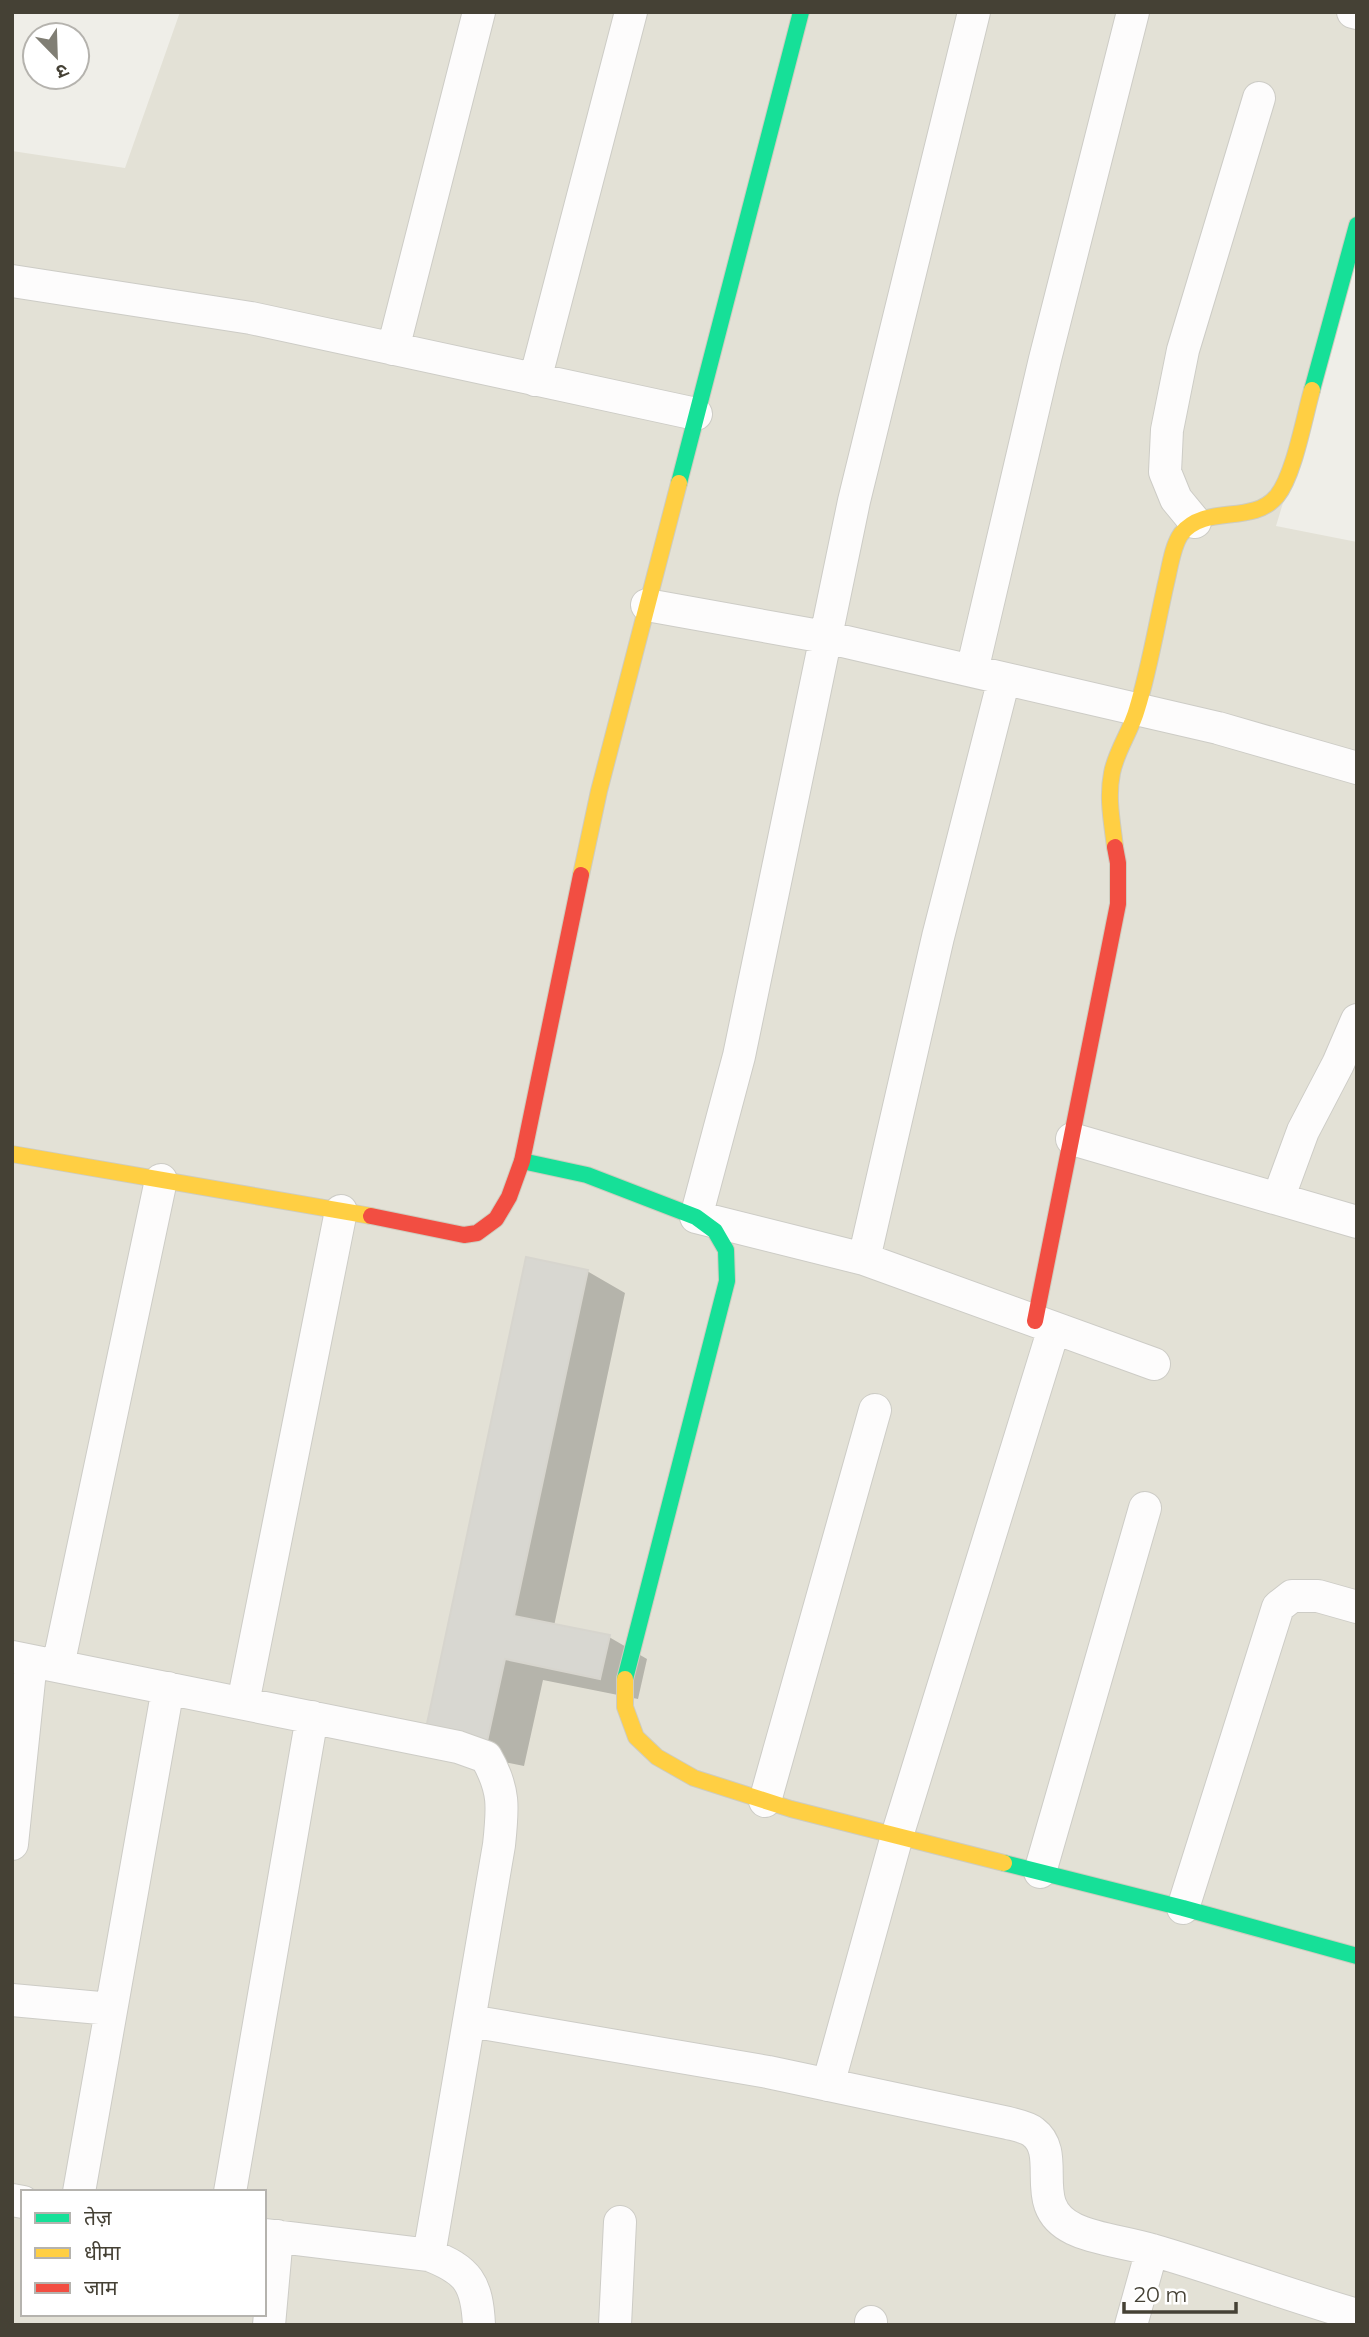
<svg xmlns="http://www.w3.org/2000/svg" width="1369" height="2337" font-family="Montserrat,'Noto Sans Devanagari',sans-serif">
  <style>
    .residential { fill: #e3e1d6; fill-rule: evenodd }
    .shadow { fill: #0003 }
    .building { fill: #d8d7d1; stroke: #d7d5ce; stroke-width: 2 }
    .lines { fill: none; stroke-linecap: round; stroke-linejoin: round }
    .street-casing { stroke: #cdccc6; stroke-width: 34 }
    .fast-casing { stroke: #ceccbf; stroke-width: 18 }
    .slow-casing { stroke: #ceccbf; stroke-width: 18 }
    .jam-casing { stroke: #ceccbf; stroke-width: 18 }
    .street { stroke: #fdfcfc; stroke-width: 32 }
    .fast { stroke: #16e098; stroke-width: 16 }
    .slow { stroke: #ffcf43; stroke-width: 16 }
    .jam { stroke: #f24e42; stroke-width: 16 }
  </style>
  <rect width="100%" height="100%" fill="#efeee8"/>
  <path class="residential" d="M 180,12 L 1357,12 L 1357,259 L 1276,526 L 1357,542 L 1357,2325 L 12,2325 L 12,151 L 125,168 ZM 23,2192 L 264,2192 L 264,2314 L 23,2314 Z"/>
  <path class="shadow" d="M 587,1271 L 625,1293 L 554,1626 L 609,1637 L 647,1659 L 638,1699 L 543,1680 L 524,1766 L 465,1754 Z"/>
  <path class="building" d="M 526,1257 L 588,1270 L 514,1616 L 610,1635 L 600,1679 L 505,1659 L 486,1746 L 425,1733 Z"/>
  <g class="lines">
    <g class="street-casing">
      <path id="street" d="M 974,12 L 854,501 L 739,1056 L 696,1217 L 864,1259 L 1154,1364
        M 1353,12 L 1357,13
        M 12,281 L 251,318 L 696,414
        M 393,349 L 479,12
        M 535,380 L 631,12
        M 1195,522 L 1176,499 L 1165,472 L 1167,430 L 1183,350 L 1259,98
        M 647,605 L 825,637 L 1218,728 L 1357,768
        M 972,671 L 1045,359 L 1133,12
        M 1072,1139 L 1357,1222
        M 1278,1199 L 1303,1131 L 1338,1064 L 1357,1020
        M 864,1259 L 938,937 L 1004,679
        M 12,1657 L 458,1747 L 486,1757 C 505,1790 503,1808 499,1845 L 429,2255
        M 58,1666 L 161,1180
        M 243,1703 L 341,1211
        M 765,1801 L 875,1410
        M 12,1844 L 31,1661
        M 1040,1872 L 1145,1508
        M 1183,1908 L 1278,1607 L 1292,1596 L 1318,1596 L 1357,1607
        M 12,2000 L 111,2009
        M 470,2021 L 768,2072 L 1008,2123 C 1015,2125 1027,2127 1033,2132 C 1064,2155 1025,2206 1074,2229 C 1094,2239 1129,2243 1152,2250 C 1221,2270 1288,2295 1357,2315
        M 828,2085 L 897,1836 L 1054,1328
        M 79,2192 L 168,1688
        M 230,2192 L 312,1717
        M 12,2200 L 23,2202
        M 264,2235 L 429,2255 C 468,2270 477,2283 479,2325
        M 269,2325 L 277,2236
        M 615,2325 L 620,2222
        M 871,2325 L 871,2322
        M 1131,2325 L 1152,2250"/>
    </g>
    <g class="fast-casing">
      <path id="fast" d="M 1312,390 L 1357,225
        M 679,483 L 801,12
        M 522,1161 L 587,1175 L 696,1217 L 715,1231 L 726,1250 L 727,1281 L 625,1679
        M 1004,1863 L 1183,1908 L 1357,1956"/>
    </g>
    <g class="slow-casing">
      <path id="slow" d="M 1115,847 C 1112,821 1107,798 1112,773 C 1116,751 1131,731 1137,709 C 1150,667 1157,622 1167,579 C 1170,566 1173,545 1181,534 C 1206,503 1252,526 1277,496 C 1294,475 1304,418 1312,390
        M 581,875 L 599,791 L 679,483
        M 12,1154 L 371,1216
        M 625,1679 L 625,1707 L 636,1737 L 657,1757 L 694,1778 L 791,1809 L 1004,1863"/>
    </g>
    <g class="jam-casing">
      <path id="jam" d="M 371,1216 L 464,1235 L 477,1233 L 496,1219 L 509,1197 L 522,1161 L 581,875
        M 1035,1321 L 1118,904 L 1118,863 L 1115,847"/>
    </g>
    <use href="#street" class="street"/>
    <use href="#fast" class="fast"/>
    <use href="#slow" class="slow"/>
    <use href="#jam" class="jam"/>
  </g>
  <rect width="1369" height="2337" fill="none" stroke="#454135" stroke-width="28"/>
  <rect x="21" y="2190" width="245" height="126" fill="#ffffff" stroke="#b5b3ae" stroke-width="2"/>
  <rect x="35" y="2213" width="35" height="10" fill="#16e098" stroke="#b5b3ae" stroke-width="2"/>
  <text x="84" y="2225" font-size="21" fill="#454135">तेज़</text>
  <rect x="35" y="2248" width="35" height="10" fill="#ffcf43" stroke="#b5b3ae" stroke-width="2"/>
  <text x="84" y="2260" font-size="21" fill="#454135">धीमा</text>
  <rect x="35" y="2283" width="35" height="10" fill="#f24e42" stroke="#b5b3ae" stroke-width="2"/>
  <text x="84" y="2295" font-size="21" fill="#454135">जाम</text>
  <g transform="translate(56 56) rotate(157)"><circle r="33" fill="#ffffff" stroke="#b5b3ae" stroke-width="2"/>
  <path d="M0-5L12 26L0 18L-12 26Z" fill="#807e74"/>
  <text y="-10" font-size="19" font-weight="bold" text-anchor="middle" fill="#454135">उ</text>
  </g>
  <path d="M1124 2302v10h112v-10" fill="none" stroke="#454135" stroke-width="3.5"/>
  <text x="1134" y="2302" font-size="21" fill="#454135" stroke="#ffffff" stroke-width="5" paint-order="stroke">20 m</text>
</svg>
